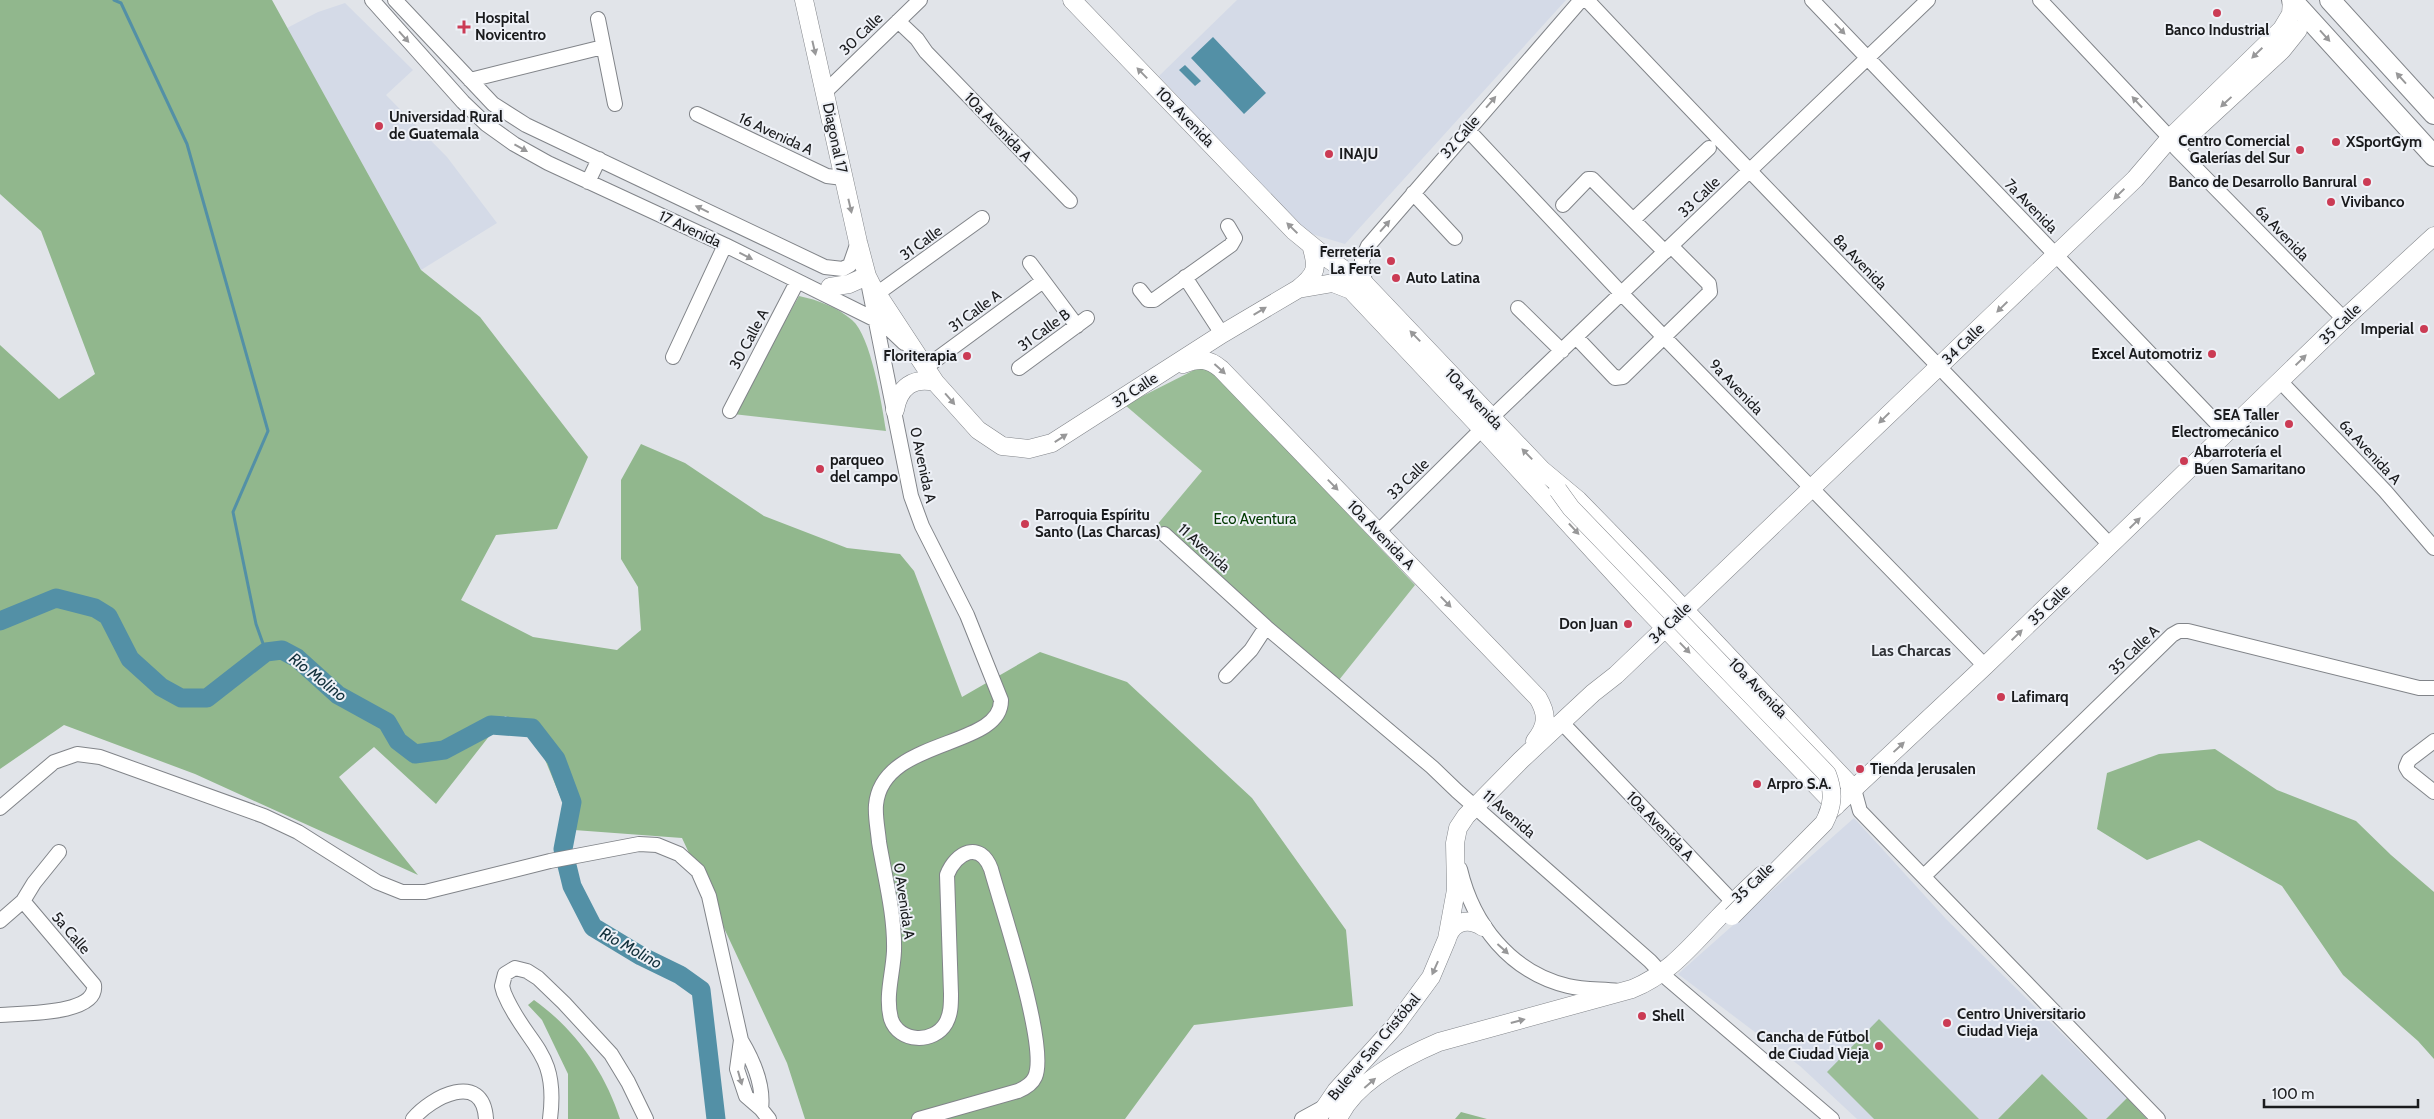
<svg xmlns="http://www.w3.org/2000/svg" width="2434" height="1119" font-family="Cabin,sans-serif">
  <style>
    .built { fill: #d4dae7 }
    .green { fill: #9abd97 }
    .forest { fill: #91b78d }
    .water { fill: #5390a6 }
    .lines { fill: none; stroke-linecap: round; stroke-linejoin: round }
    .stream { stroke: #5390a6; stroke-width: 3 }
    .river { stroke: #5390a6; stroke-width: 19 }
    .minor-casing { stroke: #818489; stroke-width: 16 }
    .major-casing { stroke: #818489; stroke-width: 19 }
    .highway-casing { stroke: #818489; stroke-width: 22 }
    .minor { stroke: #fff; stroke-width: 14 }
    .major { stroke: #fff; stroke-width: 18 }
    .highway { stroke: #fff; stroke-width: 20 }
    .major-bridge-casing { stroke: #818489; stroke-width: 19; stroke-linecap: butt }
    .major-bridge { stroke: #fff; stroke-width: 18 }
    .oneway { fill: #989899 }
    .poi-dot { fill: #cb3b54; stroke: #eef1f7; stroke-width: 2 }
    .labels { text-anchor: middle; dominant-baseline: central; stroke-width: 4; stroke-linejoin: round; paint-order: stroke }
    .poi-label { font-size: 15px; font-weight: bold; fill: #1a1b1d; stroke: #eef1f7; text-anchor: start }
    .street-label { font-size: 15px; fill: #1a1b1d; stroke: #eef1f7 }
    .park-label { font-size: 15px; fill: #003900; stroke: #eef1f7 }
    .neighbourhood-label { font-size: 16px; font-weight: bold; fill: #313337; stroke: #eef1f7 }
    .water-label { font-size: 16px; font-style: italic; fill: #12303b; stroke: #eef1f7 }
  </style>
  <rect width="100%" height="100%" fill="#e1e4e9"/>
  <path class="built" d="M 1237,0 L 1566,0 L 1345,244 L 1305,232 L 1159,76 Z
    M 345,3 L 413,70 L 386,95 L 447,157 L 497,223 L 421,270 L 287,28 L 318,12 Z
    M 1854,818 L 1946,919 L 2127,1098 L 2106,1119 L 2088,1119 L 2042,1074 L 1998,1119 L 1857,1119 L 1800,1066 L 1678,974 Z"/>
  <path class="green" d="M 799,296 C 818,300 837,307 852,320 C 871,336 882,405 886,431 L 733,414 Z
    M 1206,364 L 1415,585 L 1335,685 L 1156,526 L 1202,471 L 1125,405 Z
    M 1879,1019 L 1979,1119 L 1874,1119 L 1827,1072 Z"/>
  <path class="forest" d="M 0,0 L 272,0 L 421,270 L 480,317 L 588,457 L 557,529 L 496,535 L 461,600 L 533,637 L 617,650 L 641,630 L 638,587 L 621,559 L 621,480 L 641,444 L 685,463 L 764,516 L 847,548 L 900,554 L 914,571 L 962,697 L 1040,652 L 1127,682 L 1252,798 L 1346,930 L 1353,1006 L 1194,1025 L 1125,1119 L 805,1119 L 787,1063 L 682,838 L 574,830 L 532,728 L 505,716 L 436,804 L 374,747 L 339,777 L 418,875 L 195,774 L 64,725 L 0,769 L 0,345 L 59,399 L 95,374 L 41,231 L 0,194 Z
    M 2215,749 L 2277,790 L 2356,821 L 2391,855 L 2434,892 L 2434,1059 L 2418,1041 L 2343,975 L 2282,886 L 2199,840 L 2147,860 L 2097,829 L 2107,773 L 2159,754 Z
    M 534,1000 C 575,1029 605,1072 620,1119 L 568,1119 L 568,1074 L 542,1020 L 528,1005 Z
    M 2042,1074 L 2088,1119 L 1998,1119 Z
    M 2127,1098 L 2147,1119 L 2106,1119 Z
    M 1461,1112 L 1487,1119 L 1455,1119 Z"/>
  <path class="water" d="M 1213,37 L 1266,93 L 1244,114 L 1191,58 Z
    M 1185,65 L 1201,81 L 1195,86 L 1179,70 Z"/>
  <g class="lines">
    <path class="stream" d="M 114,0 L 121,3 L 187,144 L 268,431 L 233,512 L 256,624 L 266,652"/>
    <path class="river" d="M 0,621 L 56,598 L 95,608 L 108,616 L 130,659 L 161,687 L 181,698 L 207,698 L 266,652 L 282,650 L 297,658 L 338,695 L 387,722 L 398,741 L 415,754 L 444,750 L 491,725 L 532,728 L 556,759 L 572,802 L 563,849 L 572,886 L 593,927 L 641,956 L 680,975 L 701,990 L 716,1119"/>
    <g class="minor-casing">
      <path id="minor" d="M 372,0 L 463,102 L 486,124 L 514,144 L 548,163 L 725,245 L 874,319 L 886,326 L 904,343
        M 395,0 L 493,104 L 526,125 L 825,267 L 843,269 L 850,265 L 858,242
        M 1587,0 C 1760,184 1937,363 2111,546
        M 1812,0 L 2226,433
        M 2040,0 L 2170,138
        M 598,19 L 615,104
        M 898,21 L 917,39 L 926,52 L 1070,201
        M 470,80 L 603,47
        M 825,92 L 920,0
        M 697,114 L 827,176 L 843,178
        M 1467,129 L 1621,293 L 1985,666
        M 2176,148 L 2344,319
        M 588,182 L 599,159
        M 1413,193 L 1455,238
        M 1563,205 L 1588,179 L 1592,179 L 1665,252
        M 1634,219 L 1709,148
        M 1030,263 L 1077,326
        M 1185,277 L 1222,334
        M 868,282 L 911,496 L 922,526 L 967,615 L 1001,700 C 1002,749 882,737 876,805 C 875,817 878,830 879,842 C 885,878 895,915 894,951 C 893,974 885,996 891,1019 C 899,1043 934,1044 946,1023 C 951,1014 951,1004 951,994 L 947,875 C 956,852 980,840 991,869 C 1001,906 1049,1047 1035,1077 C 1032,1084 1025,1088 1018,1091 L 919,1119
        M 1365,284 L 1362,260 L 1368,246 L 1581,0
        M 1140,290 L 1148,300 L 1154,300 L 1231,245 L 1235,238 L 1228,226
        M 878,293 L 982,218
        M 1518,308 L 1562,351
        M 1576,337 L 1615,378 L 1623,377 L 1710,292 L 1709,284 L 1671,246
        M 673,357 L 725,245
        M 926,367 L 1043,281
        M 1019,368 L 1087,318
        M 2280,381 L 2385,491 L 2434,548
        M 730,411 L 797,282
        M 1492,417 L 1928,0
        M 1378,532 L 1482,429
        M 1164,534 L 1266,627 L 1432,767 L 1457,791 L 1650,961 L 1662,974 L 1832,1119
        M 1226,676 L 1251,650 L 1266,627
        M 1567,728 L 1733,902
        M 2434,741 L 2409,760 L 2406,767 L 2409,772 L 2434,792
        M 1854,789 L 1860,811 L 2158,1119
        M 0,808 L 54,762 L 77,754 L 100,757 L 264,816 L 298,832 L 377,882 L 402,892 L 425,892 L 550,861 L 639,844 L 657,845 L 679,854 L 698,871 L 709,896 L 741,1040 L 737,1069 L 746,1096 L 761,1109 L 769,1119
        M 1460,869 C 1473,924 1510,972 1568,986 C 1584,990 1602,989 1618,991
        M 1924,876 L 2172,635 L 2179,631 L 2188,631 L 2419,688 L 2434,688
        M 0,921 L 23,901 L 34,883 L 59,852
        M 0,1015 C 22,1013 98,1015 94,985 L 23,901
        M 741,1040 C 753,1060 764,1086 761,1109
        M 413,1119 C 431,1097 483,1070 486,1119
        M 550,1119 C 559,1049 526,1046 504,993 L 502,986 L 505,974 L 515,968 L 527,971 L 538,978 L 564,1003 L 611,1054 L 628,1082 L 646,1119
        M 1302,1119 L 1324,1107"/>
    </g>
    <g class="major-casing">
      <path id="major" d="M 804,0 L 858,242 L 867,276 L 872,286 L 935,382 L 978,430 L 1002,446 L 1029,449 L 1052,443 L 1222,334 L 1298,289 L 1333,283 L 1351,290 L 1482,429 L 1643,605 L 1836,806
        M 1072,0 L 1294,231 L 1327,258 L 1365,284 L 1542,470 L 1578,500 L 1662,586 L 1854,789
        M 2178,146 L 2282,50 L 2298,30
        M 830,287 L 849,284 L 867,276
        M 1298,289 C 1317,274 1318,268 1311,245
        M 1183,364 C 1199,358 1208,358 1221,369 L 1538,698 C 1548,715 1547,726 1535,741
        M 895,410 C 899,387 913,377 935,382
        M 1828,813 L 1985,666 L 2344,319 L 2434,236
        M 1448,936 C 1454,920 1470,918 1483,927
        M 1317,1119 L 1336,1091 L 1395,1026 L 1431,977 L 1447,939 L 1456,890 L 1455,843 L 1458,828 L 1466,816 L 1521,760 L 1593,693 L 1616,675 L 2135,179 L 2170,138 L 2282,29 L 2291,14 L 2292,0
        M 1338,1119 C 1354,1082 1404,1057 1439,1042 L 1632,989 C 1669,974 1691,946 1718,918 C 1732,903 1747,889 1762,875"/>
    </g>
    <g class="highway-casing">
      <path id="highway" d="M 2292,0 L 2434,156
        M 2330,0 L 2434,114"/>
    </g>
    <use href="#minor" class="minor"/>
    <use href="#major" class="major"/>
    <use href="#highway" class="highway"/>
    <g class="major-bridge-casing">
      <path id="major-bridge" d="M 1558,490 L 1571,508 L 1827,774 C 1834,792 1833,806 1824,823 L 1732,916"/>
    </g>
    <use href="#major-bridge" class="major-bridge"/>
  </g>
  <defs><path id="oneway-solid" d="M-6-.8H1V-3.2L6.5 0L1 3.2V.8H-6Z" transform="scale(1.25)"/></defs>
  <g class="oneway">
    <use href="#oneway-solid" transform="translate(1840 29) rotate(46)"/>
    <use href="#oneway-solid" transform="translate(2325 36) rotate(48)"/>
    <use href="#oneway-solid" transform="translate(404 37) rotate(48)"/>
    <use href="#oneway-solid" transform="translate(814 48) rotate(77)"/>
    <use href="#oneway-solid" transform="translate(2257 53) rotate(136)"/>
    <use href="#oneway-solid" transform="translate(1142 73) rotate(-134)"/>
    <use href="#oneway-solid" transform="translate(2401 78) rotate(-132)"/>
    <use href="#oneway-solid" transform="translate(1491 102) rotate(-49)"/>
    <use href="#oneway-solid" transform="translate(2137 102) rotate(-133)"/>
    <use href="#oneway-solid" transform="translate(2226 102) rotate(137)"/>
    <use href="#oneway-solid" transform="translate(521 148) rotate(29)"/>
    <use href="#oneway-solid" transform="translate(2119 194) rotate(136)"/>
    <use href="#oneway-solid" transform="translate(850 206) rotate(77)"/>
    <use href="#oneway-solid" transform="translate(702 209) rotate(-154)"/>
    <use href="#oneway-solid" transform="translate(1385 226) rotate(-49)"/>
    <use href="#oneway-solid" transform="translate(1292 228) rotate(-136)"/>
    <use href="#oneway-solid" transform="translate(746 256) rotate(27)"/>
    <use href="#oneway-solid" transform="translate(2002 307) rotate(136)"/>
    <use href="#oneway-solid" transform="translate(1260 311) rotate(-31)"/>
    <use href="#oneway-solid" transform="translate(1415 336) rotate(-134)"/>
    <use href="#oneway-solid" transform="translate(2301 360) rotate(-44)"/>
    <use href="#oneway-solid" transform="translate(1220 369) rotate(42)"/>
    <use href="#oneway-solid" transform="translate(950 399) rotate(49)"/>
    <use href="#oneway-solid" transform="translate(1884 418) rotate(136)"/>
    <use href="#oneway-solid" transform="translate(1061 438) rotate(-33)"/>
    <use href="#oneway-solid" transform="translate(1527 454) rotate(-134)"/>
    <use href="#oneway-solid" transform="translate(1333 485) rotate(46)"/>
    <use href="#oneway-solid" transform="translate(2135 523) rotate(-44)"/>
    <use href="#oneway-solid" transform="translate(1574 529) rotate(47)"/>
    <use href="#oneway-solid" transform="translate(1446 602) rotate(46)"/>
    <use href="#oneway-solid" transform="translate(2017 635) rotate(-44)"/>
    <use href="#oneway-solid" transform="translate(1685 648) rotate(46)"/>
    <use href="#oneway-solid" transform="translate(1899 747) rotate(-43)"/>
    <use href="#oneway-solid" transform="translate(1503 949) rotate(42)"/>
    <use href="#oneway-solid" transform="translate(1435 968) rotate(114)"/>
    <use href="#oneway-solid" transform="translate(1518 1021) rotate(-15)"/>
    <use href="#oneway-solid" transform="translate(740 1078) rotate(74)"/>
    <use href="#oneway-solid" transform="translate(1370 1083) rotate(-41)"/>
  </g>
  <g class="poi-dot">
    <circle cx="2217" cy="13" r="5"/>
    <path d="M461.5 19.5h5v5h5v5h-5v5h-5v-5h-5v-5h5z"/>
    <circle cx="379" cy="126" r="5"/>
    <circle cx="2336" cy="142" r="5"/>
    <circle cx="2300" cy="150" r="5"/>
    <circle cx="1329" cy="154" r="5"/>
    <circle cx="2367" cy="182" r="5"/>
    <circle cx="2331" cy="202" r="5"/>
    <circle cx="1391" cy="261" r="5"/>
    <circle cx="1396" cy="278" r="5"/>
    <circle cx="2424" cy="329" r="5"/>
    <circle cx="2212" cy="354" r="5"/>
    <circle cx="967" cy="356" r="5"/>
    <circle cx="2289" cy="424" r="5"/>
    <circle cx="2184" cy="461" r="5"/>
    <circle cx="820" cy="469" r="5"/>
    <circle cx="1025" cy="524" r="5"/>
    <circle cx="1628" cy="624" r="5"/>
    <circle cx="2001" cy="697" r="5"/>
    <circle cx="1860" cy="769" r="5"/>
    <circle cx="1757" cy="784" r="5"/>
    <circle cx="1642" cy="1016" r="5"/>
    <circle cx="1947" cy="1023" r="5"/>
    <circle cx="1879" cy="1046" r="5"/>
  </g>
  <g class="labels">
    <g class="poi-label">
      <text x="475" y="18">Hospital<tspan x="475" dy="17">Novicentro</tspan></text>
      <text x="2217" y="30" text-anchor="middle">Banco Industrial</text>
      <text x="389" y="117">Universidad Rural<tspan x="389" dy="17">de Guatemala</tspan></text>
      <text x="2290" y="141" text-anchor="end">Centro Comercial<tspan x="2290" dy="17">Galerías del Sur</tspan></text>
      <text x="2346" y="142">XSportGym</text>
      <text x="1339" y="154">INAJU</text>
      <text x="2357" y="182" text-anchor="end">Banco de Desarrollo Banrural</text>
      <text x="2341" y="202">Vivibanco</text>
      <text x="1381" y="252" text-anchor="end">Ferretería<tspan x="1381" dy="17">La Ferre</tspan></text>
      <text x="1406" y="278">Auto Latina</text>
      <text x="2414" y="329" text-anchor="end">Imperial</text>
      <text x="2202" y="354" text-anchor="end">Excel Automotriz</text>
      <text x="957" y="356" text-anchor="end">Floriterapia</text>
      <text x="2279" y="415" text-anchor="end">SEA Taller<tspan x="2279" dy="17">Electromecánico</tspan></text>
      <text x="2194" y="452">Abarrotería el<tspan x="2194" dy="17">Buen Samaritano</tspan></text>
      <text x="830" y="460">parqueo<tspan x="830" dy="17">del campo</tspan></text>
      <text x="1035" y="515">Parroquia Espíritu<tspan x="1035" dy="17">Santo (Las Charcas)</tspan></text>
      <text x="1618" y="624" text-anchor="end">Don Juan</text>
      <text x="2011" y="697">Lafimarq</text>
      <text x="1870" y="769">Tienda Jerusalen</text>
      <text x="1767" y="784">Arpro S.A.</text>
      <text x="1957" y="1014">Centro Universitario<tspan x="1957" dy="17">Ciudad Vieja</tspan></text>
      <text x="1652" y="1016">Shell</text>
      <text x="1869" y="1037" text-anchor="end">Cancha de Fútbol<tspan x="1869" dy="17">de Ciudad Vieja</tspan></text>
    </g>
    <g class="street-label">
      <text transform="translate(861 34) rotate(-44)">30 Calle</text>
      <text transform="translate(1185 117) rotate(46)">10a Avenida</text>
      <text transform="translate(998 127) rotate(46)">10a Avenida A</text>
      <text transform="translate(776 134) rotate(25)">16 Avenida A</text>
      <text transform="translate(1460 137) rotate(-49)">32 Calle</text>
      <text transform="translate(835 138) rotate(78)">Diagonal 17</text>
      <text transform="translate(1699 197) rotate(-44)">33 Calle</text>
      <text transform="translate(2031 206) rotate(46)">7a Avenida</text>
      <text transform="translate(690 229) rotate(25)">17 Avenida</text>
      <text transform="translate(2282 233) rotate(46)">6a Avenida</text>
      <text transform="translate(921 243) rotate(-36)">31 Calle</text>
      <text transform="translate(1860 262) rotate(46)">8a Avenida</text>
      <text transform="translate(975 311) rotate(-36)">31 Calle A</text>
      <text transform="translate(2340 324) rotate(-44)">35 Calle</text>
      <text transform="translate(1044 330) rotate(-36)">31 Calle B</text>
      <text transform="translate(749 339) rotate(-62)">30 Calle A</text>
      <text transform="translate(1963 344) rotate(-44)">34 Calle</text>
      <text transform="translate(1736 387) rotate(46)">9a Avenida</text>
      <text transform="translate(1135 390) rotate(-33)">32 Calle</text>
      <text transform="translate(1474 399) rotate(47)">10a Avenida</text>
      <text transform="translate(2370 452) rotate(47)">6a Avenida A</text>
      <text transform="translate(923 465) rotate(78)">0 Avenida A</text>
      <text transform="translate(1408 479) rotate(-44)">33 Calle</text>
      <text transform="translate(1381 535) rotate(46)">10a Avenida A</text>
      <text transform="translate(1204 548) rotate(42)">11 Avenida</text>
      <text transform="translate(2049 605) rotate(-44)">35 Calle</text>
      <text transform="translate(1670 623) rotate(-44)">34 Calle</text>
      <text transform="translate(2134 650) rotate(-44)">35 Calle A</text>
      <text transform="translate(1758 688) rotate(46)">10a Avenida</text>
      <text transform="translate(1509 814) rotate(41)">11 Avenida</text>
      <text transform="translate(1660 826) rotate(46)">10a Avenida A</text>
      <text transform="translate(1753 883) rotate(-43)">35 Calle</text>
      <text transform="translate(904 901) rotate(82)">0 Avenida A</text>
      <text transform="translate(71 933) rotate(49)">5a Calle</text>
      <text transform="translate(1374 1047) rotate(-50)">Bulevar San Cristóbal</text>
    </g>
    <g class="park-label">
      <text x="1255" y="519">Eco Aventura</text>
    </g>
    <g class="neighbourhood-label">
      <text x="1911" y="650">Las Charcas</text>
    </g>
    <g class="water-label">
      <text transform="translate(318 677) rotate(38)">Río Molino</text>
      <text transform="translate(631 948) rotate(29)">Río Molino</text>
    </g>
  </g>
  <path d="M2264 1099v8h154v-8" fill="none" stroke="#1a1b1d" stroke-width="2.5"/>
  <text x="2272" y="1099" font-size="15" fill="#1a1b1d" stroke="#eef1f7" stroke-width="4" paint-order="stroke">100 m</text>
</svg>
